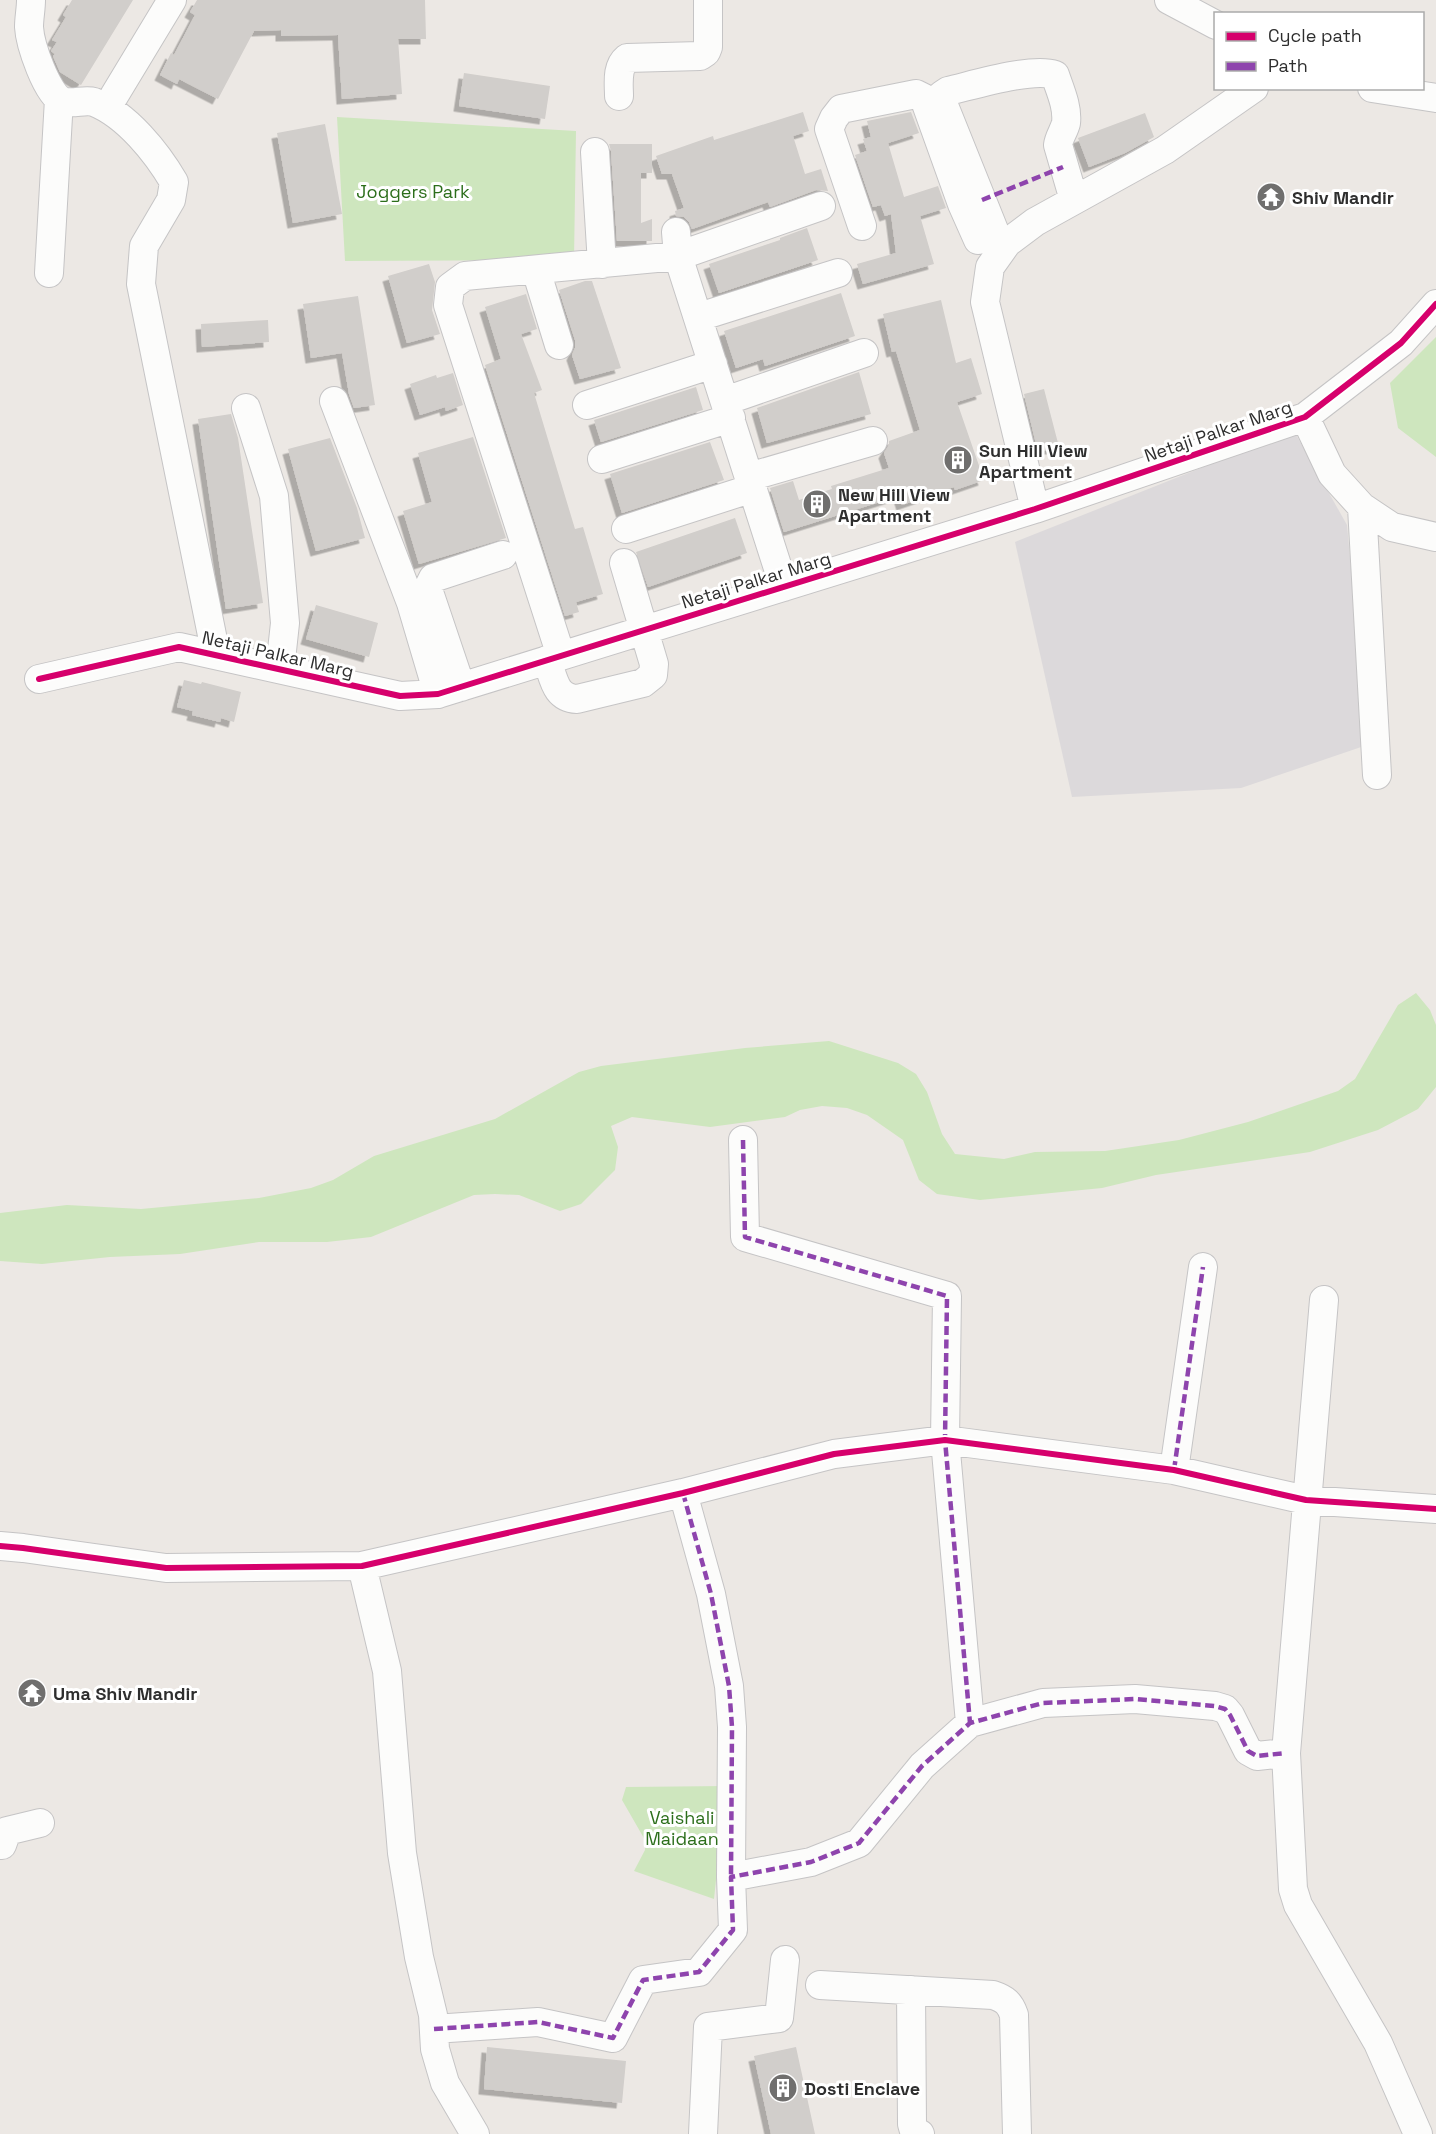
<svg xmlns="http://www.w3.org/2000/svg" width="1436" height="2134" font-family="'Space Grotesk',sans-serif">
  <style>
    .industrial { fill: #dcd9db }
    .green { fill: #cee6be }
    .building { fill: #d1cecb; filter: url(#shadow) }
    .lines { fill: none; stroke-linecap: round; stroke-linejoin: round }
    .minor-casing { stroke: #c5c4c5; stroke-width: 30 }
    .minor { stroke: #fcfcfb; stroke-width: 28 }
    .quiet { stroke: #8e44ad; stroke-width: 4.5; stroke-dasharray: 9 4.5; stroke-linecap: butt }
    .cycleway-casing { stroke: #fff; stroke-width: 10 }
    .cycleway { stroke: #d6006c; stroke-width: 6 }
    .labels { text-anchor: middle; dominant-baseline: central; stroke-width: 6; stroke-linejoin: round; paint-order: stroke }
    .park-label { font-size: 18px; fill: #2c6e1b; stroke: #fff }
    .poi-label { font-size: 18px; font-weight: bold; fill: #2e2e2e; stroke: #fff; text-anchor: start }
    .street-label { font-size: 18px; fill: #2e2e2e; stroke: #fff }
  </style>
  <defs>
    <filter id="shadow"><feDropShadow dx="-5.5" dy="5.5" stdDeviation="0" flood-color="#0004"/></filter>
  </defs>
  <rect width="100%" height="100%" fill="#ece8e4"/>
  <path class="industrial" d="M 1294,431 L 1347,525 L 1367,745 L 1241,788 L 1072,797 L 1015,542 Z"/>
  <path class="green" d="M 337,117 L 576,131 L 574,260 L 345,261 Z
    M 1436,337 L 1436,457 L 1398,428 L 1390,383 Z
    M 1416,993 L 1430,1010 L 1436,1025 L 1436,1087 L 1418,1109 L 1378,1130 L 1310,1152 L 1156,1175 L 1102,1188 L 980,1200 L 937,1194 L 919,1180 L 903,1140 L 867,1115 L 847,1108 L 822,1106 L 800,1110 L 785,1117 L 710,1127 L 632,1117 L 611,1126 L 618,1147 L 615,1170 L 581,1204 L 560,1211 L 519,1195 L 495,1194 L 474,1195 L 371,1237 L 327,1242 L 259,1242 L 180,1254 L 110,1257 L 42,1264 L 0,1261 L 0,1213 L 67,1205 L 141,1209 L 259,1198 L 311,1188 L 333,1180 L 374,1156 L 495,1119 L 579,1072 L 601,1066 L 745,1048 L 829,1041 L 898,1063 L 916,1074 L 927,1092 L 942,1134 L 955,1154 L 1004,1159 L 1035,1152 L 1105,1151 L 1179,1140 L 1248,1122 L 1338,1091 L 1355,1079 L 1398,1005 Z
    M 726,1786 L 714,1899 L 634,1871 L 645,1850 L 645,1840 L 622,1800 L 626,1787 Z"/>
  <path class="building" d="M 72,0 L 133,0 L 81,85 L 60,72 L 53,56 L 55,54 L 51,51 L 57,42 L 52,40 L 66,17 L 63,15 Z
    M 197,0 L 425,0 L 426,39 L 398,39 L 402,94 L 342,99 L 338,35 L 281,36 L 281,30 L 254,31 L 218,99 L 179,79 L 177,84 L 160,75 L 171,53 L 174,55 L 195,15 L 190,12 Z
    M 464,73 L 550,86 L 545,119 L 459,106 Z
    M 803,112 L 809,131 L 793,136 L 805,174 L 821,169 L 828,191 L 816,190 L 770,207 L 768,202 L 692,229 L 689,222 L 684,217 L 676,216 L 675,211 L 684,208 L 672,174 L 662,174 L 656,156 L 713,136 L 714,140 Z
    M 911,112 L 919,133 L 888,143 L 904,197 L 938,186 L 946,208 L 920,216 L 934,264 L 863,284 L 857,264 L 896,253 L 891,214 L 885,216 L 881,205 L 873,207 L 855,155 L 867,151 L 863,139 L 871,137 L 867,121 Z
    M 1145,113 L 1154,137 L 1125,153 L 1089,167 L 1078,138 Z
    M 325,124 L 342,214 L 293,223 L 277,133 Z
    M 609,144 L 652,144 L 652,173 L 641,173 L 641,223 L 652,219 L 652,241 L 617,241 L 611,151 Z
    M 807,228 L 818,260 L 719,293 L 709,264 L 780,240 L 780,238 Z
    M 429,264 L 435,282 L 432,310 L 440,334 L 407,343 L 388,276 Z
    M 585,281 L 592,281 L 621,368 L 580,379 L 572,355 L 575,348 L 575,340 L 559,290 Z
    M 841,293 L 855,336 L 765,366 L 763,359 L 736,368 L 724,331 Z
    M 526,294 L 537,329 L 521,334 L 542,390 L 534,393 L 575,529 L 583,527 L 603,594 L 576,602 L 579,612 L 565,616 L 485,365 L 501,359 L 485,307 Z
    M 358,296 L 375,405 L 354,408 L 349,394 L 342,353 L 311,358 L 303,304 Z
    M 941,300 L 956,363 L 971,358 L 982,394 L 957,402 L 984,480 L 955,490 L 954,487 L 902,505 L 899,496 L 784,532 L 770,488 L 793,481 L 799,500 L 832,489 L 831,486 L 889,468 L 884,453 L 889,445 L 889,441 L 920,430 L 896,351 L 892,352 L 883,314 Z
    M 268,320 L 269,342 L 202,347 L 201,324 Z
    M 859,372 L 871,414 L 767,443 L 757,408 Z
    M 453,373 L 463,405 L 446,411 L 445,407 L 420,415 L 410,384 L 436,375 L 437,378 Z
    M 696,387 L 703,410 L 601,442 L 594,420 Z
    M 1044,389 L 1059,447 L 1038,452 L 1024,394 Z
    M 231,414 L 238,438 L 263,603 L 226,609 L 198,419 Z
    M 473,437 L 506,538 L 419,564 L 403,511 L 432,502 L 418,453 Z
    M 330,438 L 357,508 L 365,538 L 316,551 L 288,449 Z
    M 710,442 L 724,480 L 622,513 L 610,474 Z
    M 735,518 L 747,553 L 648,587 L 636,552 Z
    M 316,605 L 378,623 L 369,657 L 306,639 Z
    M 184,680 L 201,684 L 202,682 L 241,692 L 234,722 L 221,718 L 220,722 L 192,715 L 193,711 L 177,707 Z
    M 487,2047 L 626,2061 L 622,2103 L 484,2089 Z
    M 796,2047 L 815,2134 L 771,2134 L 754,2056 Z"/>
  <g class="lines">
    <g class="minor-casing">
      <path id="minor" d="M 31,0 C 31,9 29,18 29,27 C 30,45 47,94 62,101 C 72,105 84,99 94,102 C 127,115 157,153 174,182 L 171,200 L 144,246 L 141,284 L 216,655
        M 1169,0 L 1216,25
        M 1372,88 L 1436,98
        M 114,96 L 172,0
        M 619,96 C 619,84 616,67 627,58 L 700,56 L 706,52 L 708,47 L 708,0
        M 595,152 L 602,264
        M 862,226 L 829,129 L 834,118 L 841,109 L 916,94 L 924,98 L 962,204 L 978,240
        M 676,232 L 678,256 L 821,206
        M 1002,250 L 943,103 L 942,95 L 948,91 C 974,85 1032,67 1055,75 C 1060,90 1068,107 1066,123 C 1064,131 1059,137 1058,145 L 1074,200
        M 536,270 L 559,345
        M 49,273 L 59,99
        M 699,317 L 838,273
        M 334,401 L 411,603 L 438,694
        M 725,401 L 864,353
        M 587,405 L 713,364
        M 246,408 L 274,496 L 285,623 L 280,669
        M 1305,417 L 1332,474 L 1362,507 L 1392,527 L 1436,537
        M 602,459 L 731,418
        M 749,477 L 873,441
        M 1362,507 L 1377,775
        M 1035,509 L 985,302 L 990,267 L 1007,243 L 1035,222 L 1165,150 L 1254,88
        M 626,529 L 753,488
        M 561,656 L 448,305 L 450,287 L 465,276 L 678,256 L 784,587
        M 547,660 C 554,679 555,698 577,699 L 643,683 L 653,675 L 654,664 L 624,563
        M 39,679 L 179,647 L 400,696 L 438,694 L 1035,509 L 1305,417 L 1401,343 L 1436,304
        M 461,687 L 429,592 L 429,586 L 433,578 L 503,555
        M 743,1140 L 745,1237 L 947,1296 L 945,1440 L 970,1723
        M 1324,1300 L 1286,1753 L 1293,1889 L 1298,1905 L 1378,2043 L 1418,2134
        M 1174,1470 L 1203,1267
        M 683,1493 L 711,1594 L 729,1686 L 732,1727 L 731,1877
        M 0,1546 L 23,1548 L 166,1568 L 362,1566 L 683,1493 L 834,1454 L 945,1440 L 1174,1470 L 1306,1500 L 1436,1509
        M 362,1566 L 387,1671 L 402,1853 L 419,1957 L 433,2015 L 435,2049 L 445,2083 L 475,2134
        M 0,1845 L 2,1845 L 7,1831 L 40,1823
        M 820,1985 L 993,1995 C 1005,1999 1010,2003 1014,2015 L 1017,2134
        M 911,1990 L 912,2124 L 914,2131 L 920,2134
        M 434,2029 L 538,2022 L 613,2038 L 643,1980 L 699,1972 L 733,1930 L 731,1877 L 811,1862 L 859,1843 L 922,1766 L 970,1723 L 1043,1703 L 1135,1699 L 1215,1706 L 1225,1709 L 1230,1715 L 1248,1751 L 1257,1756 L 1286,1753
        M 703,2134 L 708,2027 L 779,2018 L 785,1960"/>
    </g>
    <use href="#minor" class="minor"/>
    <path class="quiet" d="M 982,200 L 1063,167
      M 743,1140 L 745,1237 L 947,1296 L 945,1440 L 970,1723
      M 1174,1470 L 1203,1267
      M 683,1493 L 711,1594 L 729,1686 L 732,1727 L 731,1877
      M 434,2029 L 538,2022 L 613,2038 L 643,1980 L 699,1972 L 733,1930 L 731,1877 L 811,1862 L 859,1843 L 922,1766 L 970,1723 L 1043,1703 L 1135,1699 L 1215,1706 L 1225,1709 L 1230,1715 L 1248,1751 L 1257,1756 L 1286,1753"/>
    <g class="cycleway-casing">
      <path id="cycleway" d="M 39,679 L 179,647 L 400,696 L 438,694 L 1035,509 L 1305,417 L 1401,343 L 1436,304
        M 0,1546 L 23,1548 L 166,1568 L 362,1566 L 683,1493 L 834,1454 L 945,1440 L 1174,1470 L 1306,1500 L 1436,1509"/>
    </g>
    <use href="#cycleway" class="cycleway"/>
  </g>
  <defs>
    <g id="temple-disc" transform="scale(1.5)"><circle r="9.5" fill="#706f6e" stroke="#fff"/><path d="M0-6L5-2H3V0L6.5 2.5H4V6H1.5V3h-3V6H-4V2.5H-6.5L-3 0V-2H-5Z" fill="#fff"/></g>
    <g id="building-disc" transform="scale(1.5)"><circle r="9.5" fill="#706f6e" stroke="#fff"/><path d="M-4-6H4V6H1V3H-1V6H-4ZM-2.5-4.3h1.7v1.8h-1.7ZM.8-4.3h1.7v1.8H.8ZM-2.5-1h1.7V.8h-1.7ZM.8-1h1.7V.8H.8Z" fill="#fff"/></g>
  </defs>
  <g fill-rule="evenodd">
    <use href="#temple-disc" x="1271" y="197"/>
    <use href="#building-disc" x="958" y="460"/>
    <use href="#building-disc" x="817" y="504"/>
    <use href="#temple-disc" x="32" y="1693"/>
    <use href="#building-disc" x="783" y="2088"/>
  </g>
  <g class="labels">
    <g class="park-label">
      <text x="413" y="191">Joggers Park</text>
      <text x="682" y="1817">Vaishali<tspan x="682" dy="21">Maidaan</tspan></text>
    </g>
    <g class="poi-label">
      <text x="1292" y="197">Shiv Mandir</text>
      <text x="979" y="450">Sun Hill View<tspan x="979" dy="21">Apartment</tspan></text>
      <text x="838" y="494">New Hill View<tspan x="838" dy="21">Apartment</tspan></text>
      <text x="53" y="1693">Uma Shiv Mandir</text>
      <text x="804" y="2088">Dosti Enclave</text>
    </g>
    <g class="street-label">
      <text transform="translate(1218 431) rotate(-19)">Netaji Palkar Marg</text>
      <text transform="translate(756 580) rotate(-17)">Netaji Palkar Marg</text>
      <text transform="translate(278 654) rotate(13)">Netaji Palkar Marg</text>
    </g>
  </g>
  <rect x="1214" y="12" width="210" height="78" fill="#ffffff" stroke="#ababab" stroke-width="1.5"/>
  <rect x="1226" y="32" width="30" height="9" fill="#d6006c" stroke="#ababab" stroke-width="1.5"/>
  <text x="1268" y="42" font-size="18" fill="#2e2e2e">Cycle path</text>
  <rect x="1226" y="62" width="30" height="9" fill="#8e44ad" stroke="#ababab" stroke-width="1.5"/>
  <text x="1268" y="72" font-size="18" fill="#2e2e2e">Path</text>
</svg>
